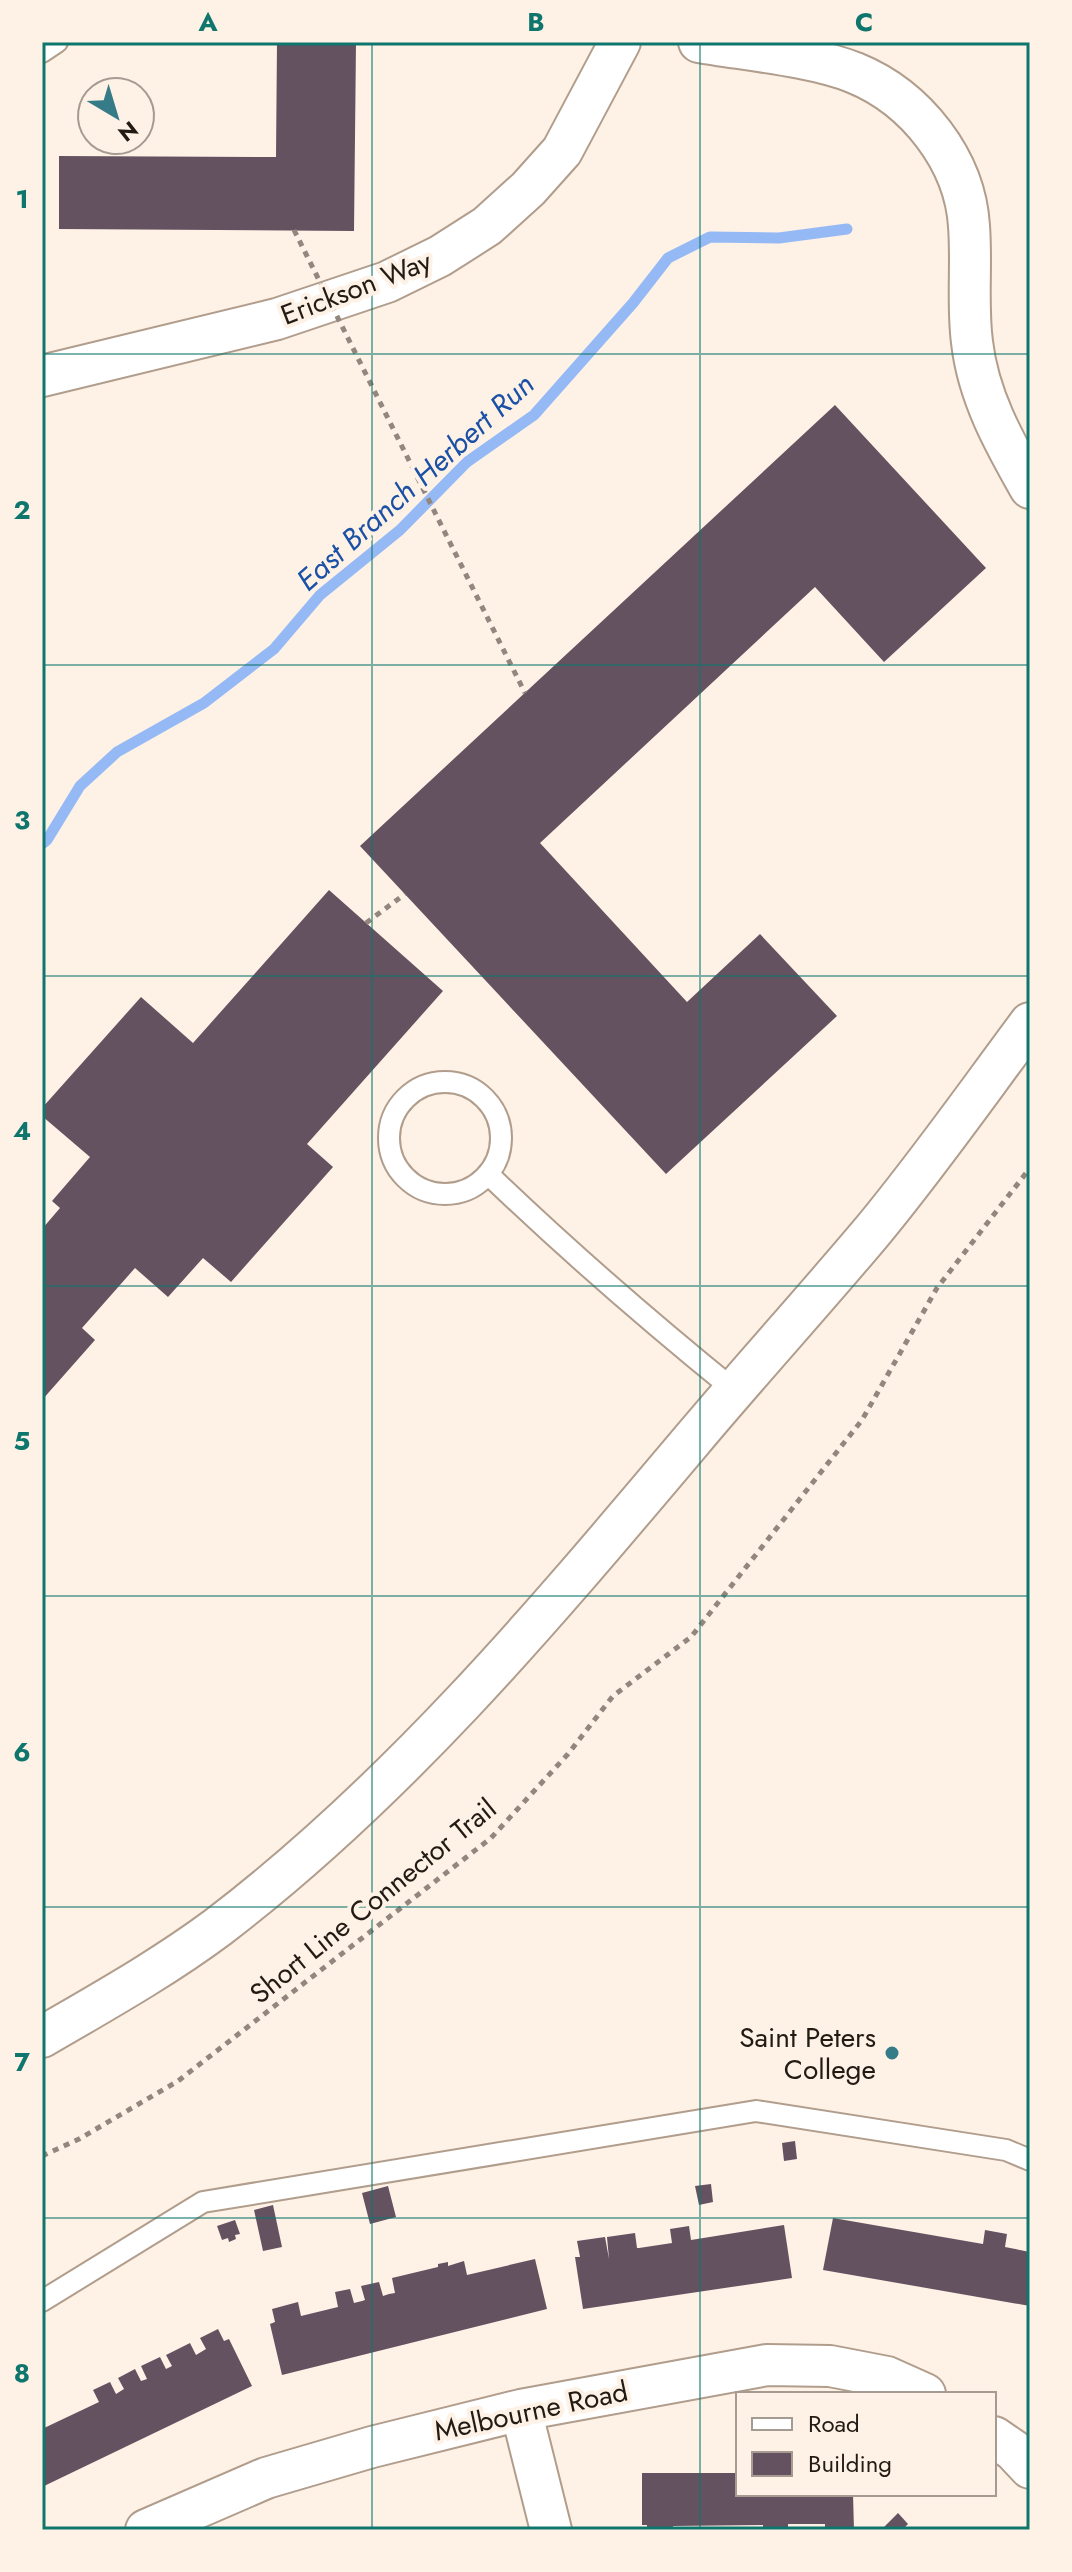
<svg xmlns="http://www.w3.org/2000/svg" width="1072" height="2572" font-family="Jost,sans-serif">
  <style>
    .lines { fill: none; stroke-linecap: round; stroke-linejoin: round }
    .stream { stroke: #94b9f5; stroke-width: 11 }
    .building { fill: #655261 }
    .service-casing { stroke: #b19d8c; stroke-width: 24 }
    .minor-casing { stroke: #b19d8c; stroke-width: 44 }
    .path { stroke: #91877e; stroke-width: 5; stroke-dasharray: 6 6; stroke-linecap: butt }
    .service { stroke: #fff; stroke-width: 20 }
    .minor { stroke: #fff; stroke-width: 40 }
    .path-bridge { stroke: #91877e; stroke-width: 5; stroke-dasharray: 6 6; stroke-linecap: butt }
    .grid { fill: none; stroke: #0f766e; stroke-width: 2; stroke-opacity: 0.55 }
    .poi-dot { fill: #357b88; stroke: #fef1e6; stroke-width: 3 }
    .labels { text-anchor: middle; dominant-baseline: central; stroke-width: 8; stroke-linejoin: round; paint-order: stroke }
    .street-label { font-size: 28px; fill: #221b14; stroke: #fef1e6 }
    .poi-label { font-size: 28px; fill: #221b14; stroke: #fef1e6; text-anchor: end }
    .water-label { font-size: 30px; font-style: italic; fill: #1a50a5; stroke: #fef1e6 }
    .neatline { fill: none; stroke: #0f766e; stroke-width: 3 }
    .grid-label { font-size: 26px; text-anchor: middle; font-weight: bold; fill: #0f766e }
  </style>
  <rect width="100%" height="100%" fill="#fef1e6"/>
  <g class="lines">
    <path class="stream" d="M 42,844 L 47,840 L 80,786 L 117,752 L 204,703 L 274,649 L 320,595 L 400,530 L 467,462 L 534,415 L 633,303 L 668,258 L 710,237 L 779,238 L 847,229"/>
  </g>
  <path class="building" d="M 277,42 L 356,42 L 354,231 L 59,229 L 59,156 L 276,157 Z
    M 835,405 L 986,568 L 884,662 L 815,587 L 540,843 L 687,1002 L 760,934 L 837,1016 L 666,1174 L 360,846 Z
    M 329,890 L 443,991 L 307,1144 L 333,1167 L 231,1282 L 203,1258 L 168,1297 L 135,1268 L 82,1328 L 95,1340 L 42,1400 L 42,1229 L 60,1208 L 52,1201 L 90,1157 L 42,1116 L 42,1108 L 141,997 L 193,1043 Z
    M 795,2141 L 797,2159 L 784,2161 L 782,2143 Z
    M 711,2184 L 713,2202 L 699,2205 L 695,2186 Z
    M 388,2186 L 396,2217 L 370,2224 L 362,2193 Z
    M 273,2205 L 282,2247 L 263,2251 L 254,2210 Z
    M 833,2218 L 983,2244 L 985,2230 L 1007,2234 L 1005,2247 L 1030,2252 L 1030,2306 L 823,2270 Z
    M 235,2220 L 240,2234 L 235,2235 L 236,2239 L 229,2242 L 228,2238 L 222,2240 L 217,2226 Z
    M 784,2225 L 792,2278 L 583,2309 L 575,2257 L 580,2257 L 577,2241 L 605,2237 L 609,2259 L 607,2237 L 635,2233 L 637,2248 L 639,2248 L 672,2243 L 670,2229 L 689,2226 L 691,2240 Z
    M 535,2259 L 547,2309 L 282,2375 L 270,2324 L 275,2322 L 272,2309 L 298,2302 L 301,2316 L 338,2307 L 335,2292 L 350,2289 L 354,2303 L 362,2301 L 365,2300 L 361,2286 L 379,2282 L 383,2296 L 389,2294 L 395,2293 L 392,2278 L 438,2267 L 438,2264 L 448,2262 L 448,2266 L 464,2261 L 467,2275 Z
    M 218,2329 L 224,2341 L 229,2339 L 252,2386 L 42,2487 L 42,2429 L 99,2402 L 93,2390 L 110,2382 L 116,2394 L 124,2389 L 118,2378 L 135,2369 L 141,2381 L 147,2379 L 141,2366 L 160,2357 L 166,2369 L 172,2366 L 166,2355 L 190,2343 L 196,2355 L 206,2349 L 200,2338 Z
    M 642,2473 L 738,2473 L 738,2494 L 853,2494 L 854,2530 L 825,2530 L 825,2524 L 788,2524 L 788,2530 L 763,2530 L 763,2525 L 673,2526 L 673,2530 L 647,2530 L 647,2525 L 642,2525 Z
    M 898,2513 L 908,2524 L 902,2530 L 884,2530 L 883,2528 Z"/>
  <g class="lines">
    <g class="service-casing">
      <path id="service" d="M 42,52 L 57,42
        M389 1138a56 56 0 1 1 112 0a56 56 0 1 1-112 0Z
        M 488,1174 C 567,1250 649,1321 734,1390
        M 42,2301 L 203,2202 L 756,2111 L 1006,2150 L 1030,2160"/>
    </g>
    <g class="minor-casing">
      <path id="minor" d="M 699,42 C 745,50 813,56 855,73 C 916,98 965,160 969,226 C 972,265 967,304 972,342 C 978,396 1004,442 1030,488
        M 42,376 L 277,319 L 387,282 L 440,256 L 487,226 L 528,189 L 562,151 L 620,42
        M 42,2037 C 102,2002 163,1968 218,1927 C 399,1789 546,1613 692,1440 C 750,1371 811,1304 870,1234 C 926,1167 977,1094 1030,1023
        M 521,2410 L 551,2530
        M 994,2437 L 1013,2450 L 1030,2468
        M 146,2530 L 266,2478 L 372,2447 L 521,2410 L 767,2365 L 830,2366 L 887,2377 L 925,2394"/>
    </g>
    <path class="path" d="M 366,923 L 405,894
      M 42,2156 L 79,2139 L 178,2081 L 491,1838 L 568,1754 L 613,1696 L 691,1637 L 862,1420 L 937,1288 L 1030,1168"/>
    <use href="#service" class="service"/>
    <use href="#minor" class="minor"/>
    <path class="path-bridge" d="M 294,230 L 525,693"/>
  </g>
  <path class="grid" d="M 372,42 L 372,2530M 700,42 L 700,2530M 42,354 L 1030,354M 42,665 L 1030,665M 42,976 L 1030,976M 42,1286 L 1030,1286M 42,1596 L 1030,1596M 42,1907 L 1030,1907M 42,2218 L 1030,2218"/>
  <circle class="poi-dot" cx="892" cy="2053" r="8"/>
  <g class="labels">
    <g class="street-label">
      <text transform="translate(356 288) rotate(-21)">Erickson Way</text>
      <text transform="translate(373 1901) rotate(-39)">Short Line Connector Trail</text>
      <text transform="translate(531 2411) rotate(-12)">Melbourne Road</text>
    </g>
    <g class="poi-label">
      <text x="876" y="2037">Saint Peters<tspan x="876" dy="32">College</tspan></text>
    </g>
    <g class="water-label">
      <text transform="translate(415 482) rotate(-42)">East Branch Herbert Run</text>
    </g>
  </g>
  <rect width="1072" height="2572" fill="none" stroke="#fef1e6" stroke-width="88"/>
  <rect x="736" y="2392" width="260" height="104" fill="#fef1e6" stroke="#a69b92" stroke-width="2"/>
  <rect x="752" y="2418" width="40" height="12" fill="#ffffff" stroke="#a69b92" stroke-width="2"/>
  <text x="808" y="2432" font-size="24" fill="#221b14">Road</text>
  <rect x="752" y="2452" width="40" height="24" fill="#655261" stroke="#a69b92" stroke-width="2"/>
  <text x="808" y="2472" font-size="24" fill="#221b14">Building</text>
  <g transform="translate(116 116) rotate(142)"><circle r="38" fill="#fef1e6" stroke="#a69b92" stroke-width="2"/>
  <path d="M0-6L14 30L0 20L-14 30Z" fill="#357b88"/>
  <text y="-12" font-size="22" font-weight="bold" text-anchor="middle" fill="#221b14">N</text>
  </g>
  <rect x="44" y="44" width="984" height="2484" class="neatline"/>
  <g class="grid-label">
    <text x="208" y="31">A</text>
    <text x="536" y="31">B</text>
    <text x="864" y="31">C</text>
    <text x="22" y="208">1</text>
    <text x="22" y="519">2</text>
    <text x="22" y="829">3</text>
    <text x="22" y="1140">4</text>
    <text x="22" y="1450">5</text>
    <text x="22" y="1761">6</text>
    <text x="22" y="2071">7</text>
    <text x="22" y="2382">8</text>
  </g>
</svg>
